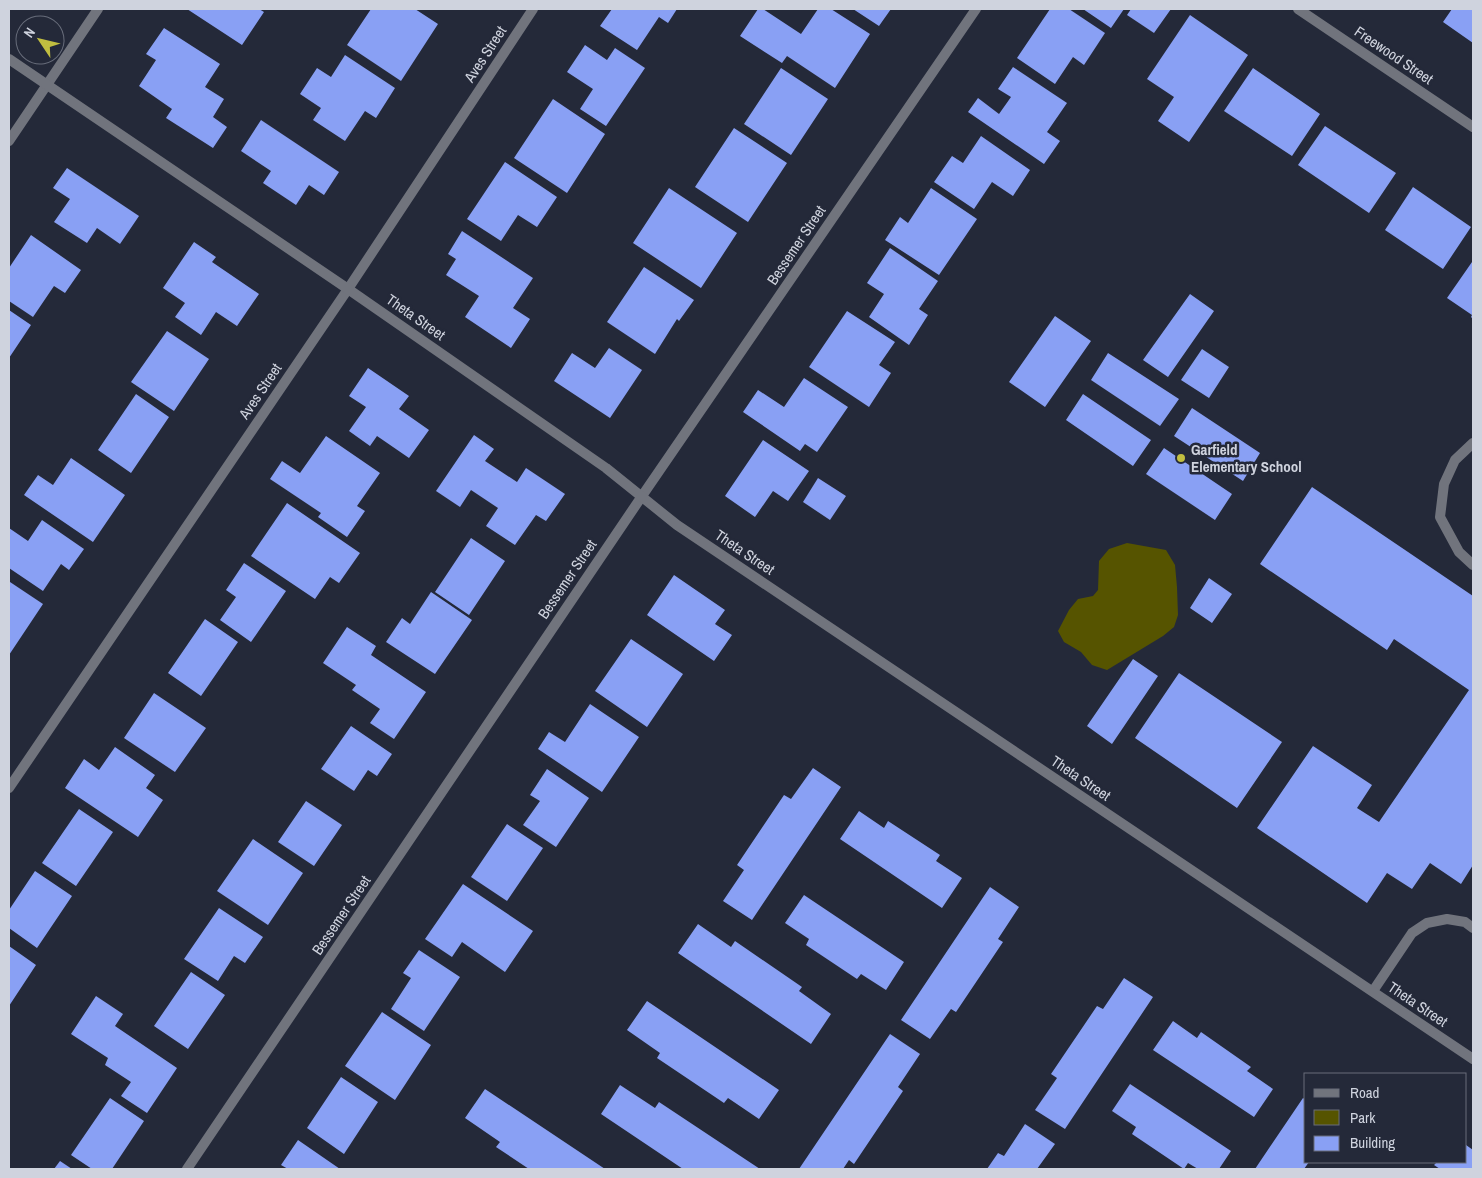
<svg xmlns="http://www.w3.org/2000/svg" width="1482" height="1178" font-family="'Archivo Narrow',sans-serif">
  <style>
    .green { fill: #565400 }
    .building { fill: #89a0f4 }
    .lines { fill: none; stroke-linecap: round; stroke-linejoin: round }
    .service { stroke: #71747d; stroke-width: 10 }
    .minor { stroke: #71747d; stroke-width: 10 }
    .tertiary { stroke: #71747d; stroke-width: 10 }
    .poi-dot { fill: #c1be40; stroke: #242939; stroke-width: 2 }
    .labels { text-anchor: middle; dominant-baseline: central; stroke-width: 5; stroke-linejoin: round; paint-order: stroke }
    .street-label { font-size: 15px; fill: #cfd3de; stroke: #242939 }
    .poi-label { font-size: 15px; font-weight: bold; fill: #cfd3de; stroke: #242939; text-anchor: start }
  </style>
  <rect width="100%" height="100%" fill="#242939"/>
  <path class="green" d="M 1127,543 L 1166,550 L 1175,565 L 1177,587 L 1178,615 L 1174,627 L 1163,636 L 1107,670 L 1092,665 L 1081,652 L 1064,642 L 1058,631 L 1069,610 L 1078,599 L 1093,596 L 1098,590 L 1099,561 L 1109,549 Z"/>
  <path class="building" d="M 187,9 L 259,9 L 264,12 L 242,45 Z
    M 371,9 L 415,9 L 438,24 L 401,81 L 347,45 Z
    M 612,9 L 677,9 L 668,23 L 659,17 L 637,50 L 600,26 Z
    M 758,9 L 763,9 L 801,34 L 818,9 L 831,9 L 870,34 L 835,88 L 787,56 L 782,63 L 740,36 Z
    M 853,9 L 891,9 L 879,26 Z
    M 1050,9 L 1069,9 L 1105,33 L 1084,65 L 1073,57 L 1055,84 L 1017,58 Z
    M 1083,9 L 1124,9 L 1111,28 Z
    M 1131,9 L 1171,9 L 1154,33 L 1127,15 Z
    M 1452,9 L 1473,9 L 1473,43 L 1443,22 Z
    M 1190,15 L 1248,55 L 1189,142 L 1158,121 L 1174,97 L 1147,79 Z
    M 164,28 L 220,64 L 205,87 L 224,99 L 213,117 L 227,127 L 213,148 L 166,118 L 172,109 L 139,86 L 156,60 L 146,54 Z
    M 585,45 L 607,60 L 615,48 L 645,68 L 606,126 L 580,109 L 593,89 L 567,72 Z
    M 345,55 L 395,88 L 376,118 L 365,111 L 345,141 L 313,120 L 321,108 L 300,94 L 317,68 L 331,77 Z
    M 1013,67 L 1067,103 L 1047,132 L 1060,141 L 1044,164 L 968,112 L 978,98 L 999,114 L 1011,97 L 998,89 Z
    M 781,68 L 828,99 L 791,155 L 744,124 Z
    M 1253,68 L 1320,114 L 1292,156 L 1224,111 Z
    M 553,99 L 605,134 L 567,193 L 514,158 Z
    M 261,120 L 339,172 L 324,195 L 309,185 L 296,205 L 263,183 L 271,171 L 241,151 Z
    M 1325,126 L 1396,173 L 1369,213 L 1298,165 Z
    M 734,128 L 787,163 L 748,222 L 695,187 Z
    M 981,136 L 1030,170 L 1013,196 L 992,182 L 974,209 L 934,182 L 952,156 L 963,163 Z
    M 505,162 L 557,197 L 537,227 L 518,215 L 501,241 L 467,219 Z
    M 67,168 L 139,216 L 120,244 L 97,228 L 87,243 L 54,222 L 70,199 L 53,188 Z
    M 1413,187 L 1471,227 L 1443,269 L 1385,230 Z
    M 669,188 L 737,233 L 701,288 L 633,243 Z
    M 931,188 L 977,219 L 939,275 L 885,240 L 900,217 L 908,223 Z
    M 462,231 L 533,278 L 513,308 L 530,319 L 511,348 L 465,317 L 479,296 L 446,275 L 456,259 L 448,254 Z
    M 31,235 L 81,270 L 65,293 L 54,286 L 33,317 L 9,301 L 9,268 Z
    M 194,242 L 216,257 L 212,262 L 259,294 L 237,326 L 216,312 L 201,335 L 175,317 L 185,303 L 163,288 Z
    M 890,248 L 938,281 L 919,309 L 928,315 L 909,345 L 869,317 L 884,294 L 867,283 Z
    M 1472,262 L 1473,263 L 1473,319 L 1471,317 L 1472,315 L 1447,298 Z
    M 644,267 L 694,300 L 679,321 L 677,319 L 655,354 L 607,322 Z
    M 1190,294 L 1214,311 L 1168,377 L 1143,360 Z
    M 9,310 L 31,325 L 9,358 Z
    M 847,311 L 895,342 L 879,365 L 891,373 L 869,407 L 809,367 Z
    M 1055,316 L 1091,341 L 1045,407 L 1009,382 Z
    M 167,331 L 209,359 L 174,411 L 131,382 Z
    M 609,348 L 642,370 L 610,418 L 554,381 L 572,353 L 595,368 Z
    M 1202,349 L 1229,367 L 1209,398 L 1181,380 Z
    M 1108,353 L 1179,399 L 1160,426 L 1091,380 Z
    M 368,368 L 409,396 L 399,409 L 429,430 L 409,458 L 377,436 L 370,446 L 349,431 L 366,407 L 349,396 Z
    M 804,378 L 848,407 L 817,452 L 805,444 L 800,451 L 743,412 L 758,390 L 784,407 Z
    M 136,394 L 169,417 L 131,473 L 98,450 Z
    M 1083,394 L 1151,440 L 1133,466 L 1066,420 Z
    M 1192,408 L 1260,453 L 1243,481 L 1174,436 Z
    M 474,435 L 494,449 L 485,461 L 517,482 L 526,468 L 565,494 L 546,521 L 536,515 L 515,545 L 486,526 L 498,508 L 471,490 L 460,507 L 436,491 Z
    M 326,436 L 380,473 L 357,506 L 365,511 L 347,537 L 318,517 L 321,513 L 270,479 L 282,461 L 300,473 Z
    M 763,440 L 809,471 L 788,501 L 773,491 L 755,517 L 725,496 Z
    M 1164,448 L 1232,494 L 1215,520 L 1146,474 Z
    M 71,458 L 125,495 L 93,542 L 24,495 L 38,475 L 53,485 Z
    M 818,478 L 846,496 L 830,520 L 803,502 Z
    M 1312,487 L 1473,596 L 1473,865 L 1461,884 L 1430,863 L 1412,889 L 1387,873 L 1367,903 L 1257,828 L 1313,746 L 1372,785 L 1357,808 L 1379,822 L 1469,690 L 1394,639 L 1387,650 L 1260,564 Z
    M 287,503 L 360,553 L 339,583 L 330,577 L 315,599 L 251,556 Z
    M 42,520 L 84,549 L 69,570 L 61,564 L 43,591 L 9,568 L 9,528 L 28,541 Z
    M 471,538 L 505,561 L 469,615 L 435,592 Z
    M 244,563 L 286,591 L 251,642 L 220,620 L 236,597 L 226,590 Z
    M 674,575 L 725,610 L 715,624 L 732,635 L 714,661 L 647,615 Z
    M 1209,578 L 1232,594 L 1212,623 L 1190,608 Z
    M 10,582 L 43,604 L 9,655 L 9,584 Z
    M 431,592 L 472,620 L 435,674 L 386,642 L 402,618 L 410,624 Z
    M 205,619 L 238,642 L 201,696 L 168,673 Z
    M 347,627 L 376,646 L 371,655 L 426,692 L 394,739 L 370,723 L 380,709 L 352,690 L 356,685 L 323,663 Z
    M 631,639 L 683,674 L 647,727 L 595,691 Z
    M 1133,659 L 1158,676 L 1112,744 L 1087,726 Z
    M 1179,673 L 1282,742 L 1237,808 L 1135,738 Z
    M 154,693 L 206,728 L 175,772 L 124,738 Z
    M 590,704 L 639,737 L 602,792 L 538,749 L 549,732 L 565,742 Z
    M 351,726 L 392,754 L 377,776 L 368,770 L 354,791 L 321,769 Z
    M 115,747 L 155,775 L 146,788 L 163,800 L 138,837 L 65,788 L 84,759 L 99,770 Z
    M 813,768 L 841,787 L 752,920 L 723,901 L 744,870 L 737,865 L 784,795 L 791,799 Z
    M 547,769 L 589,798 L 556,847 L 523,825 L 540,801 L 530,795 Z
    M 306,801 L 342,825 L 314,866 L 278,842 Z
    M 79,809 L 113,832 L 76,886 L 42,863 Z
    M 859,811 L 884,828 L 888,821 L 940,855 L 936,861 L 962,878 L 942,908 L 840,839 Z
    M 507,824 L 543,848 L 507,901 L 471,877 Z
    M 253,839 L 303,873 L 268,925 L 217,891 Z
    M 35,871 L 72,896 L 37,948 L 9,928 L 9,910 Z
    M 463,884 L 533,931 L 505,972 L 462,942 L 452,957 L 425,939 Z
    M 990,887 L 1019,907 L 998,939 L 1003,942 L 956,1012 L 951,1009 L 930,1039 L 901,1020 Z
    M 804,895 L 904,962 L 886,990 L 861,974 L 857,979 L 806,945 L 809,939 L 785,923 Z
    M 219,908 L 263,937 L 245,963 L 234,956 L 218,981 L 184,959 Z
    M 698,924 L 731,947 L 735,941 L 802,987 L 799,991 L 831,1014 L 811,1044 L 678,953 Z
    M 9,946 L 36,965 L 9,1006 Z
    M 419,950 L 460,977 L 424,1031 L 391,1009 L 411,978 L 403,973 Z
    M 191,972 L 225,995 L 188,1049 L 154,1026 Z
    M 1124,978 L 1153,997 L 1065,1129 L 1035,1110 L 1057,1078 L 1051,1074 L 1097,1006 L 1103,1009 Z
    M 96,996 L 123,1014 L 115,1026 L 177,1068 L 147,1113 L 121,1096 L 131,1082 L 105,1065 L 108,1058 L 71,1034 Z
    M 647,1001 L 779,1090 L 759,1119 L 728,1098 L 724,1103 L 657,1058 L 660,1053 L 627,1030 Z
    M 382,1012 L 431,1045 L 395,1100 L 345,1066 Z
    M 1173,1021 L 1197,1038 L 1201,1032 L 1251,1067 L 1247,1071 L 1273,1089 L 1254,1117 L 1153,1050 Z
    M 890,1034 L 920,1054 L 898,1087 L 903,1091 L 854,1164 L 849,1160 L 843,1169 L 799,1169 Z
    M 341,1077 L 378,1102 L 344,1154 L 307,1128 Z
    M 1130,1084 L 1231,1151 L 1219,1169 L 1198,1169 L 1188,1163 L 1184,1169 L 1132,1134 L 1136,1127 L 1112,1111 Z
    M 620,1085 L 655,1108 L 659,1102 L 760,1169 L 683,1169 L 601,1114 Z
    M 485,1089 L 605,1169 L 529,1169 L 496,1147 L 500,1142 L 465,1118 Z
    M 110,1098 L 144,1121 L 112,1169 L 92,1169 L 71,1155 Z
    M 1303,1098 L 1306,1100 L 1306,1162 L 1309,1162 L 1304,1169 L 1255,1169 Z
    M 1025,1124 L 1055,1144 L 1037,1169 L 987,1169 L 998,1153 L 1004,1156 Z
    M 298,1140 L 340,1169 L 288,1169 L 281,1165 Z
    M 1466,1145 L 1473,1150 L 1473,1169 L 1440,1169 L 1434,1165 L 1437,1162 L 1466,1162 Z
    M 60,1161 L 72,1169 L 54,1169 Z"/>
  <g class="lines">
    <path class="service" d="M 1473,443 L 1455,460 L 1444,484 L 1440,517 L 1459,552 L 1473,565
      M 1373,991 L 1412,933 L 1427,923 L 1447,919 L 1465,922 L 1473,928"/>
    <path class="minor" d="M 1298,9 L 1473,127
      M 9,141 L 98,9
      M 9,788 L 348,289 L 533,9
      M 187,1169 L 642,496 L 976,9"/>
    <path class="tertiary" d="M 9,59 L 348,289 L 606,468 L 677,525 L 1473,1059"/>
  </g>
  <circle class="poi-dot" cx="1181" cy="458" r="5"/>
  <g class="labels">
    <g class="street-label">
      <text transform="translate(485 54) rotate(-57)">Aves Street</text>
      <text transform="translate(1394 55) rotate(34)">Freewood Street</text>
      <text transform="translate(796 245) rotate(-56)">Bessemer Street</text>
      <text transform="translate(416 317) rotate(35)">Theta Street</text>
      <text transform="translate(260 391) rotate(-56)">Aves Street</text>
      <text transform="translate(745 552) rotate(34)">Theta Street</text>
      <text transform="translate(567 579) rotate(-56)">Bessemer Street</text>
      <text transform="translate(1081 778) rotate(34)">Theta Street</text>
      <text transform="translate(341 915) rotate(-56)">Bessemer Street</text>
      <text transform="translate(1418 1004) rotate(34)">Theta Street</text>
    </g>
    <g class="poi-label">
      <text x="1191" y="449">Garfield<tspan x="1191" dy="17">Elementary School</tspan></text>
    </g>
  </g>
  <rect width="1482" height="1178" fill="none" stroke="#cfd3de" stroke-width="20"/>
  <rect x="1304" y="1073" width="162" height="90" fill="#242939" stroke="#686d7b"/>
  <rect x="1314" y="1089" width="25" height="8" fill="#71747d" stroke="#686d7b"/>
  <text x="1350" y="1098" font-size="15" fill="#cfd3de">Road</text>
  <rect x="1314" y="1110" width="25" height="15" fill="#565400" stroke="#686d7b"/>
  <text x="1350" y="1123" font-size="15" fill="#cfd3de">Park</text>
  <rect x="1314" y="1136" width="25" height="15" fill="#89a0f4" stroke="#686d7b"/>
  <text x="1350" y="1148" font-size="15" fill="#cfd3de">Building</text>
  <g transform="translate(40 40) rotate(305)"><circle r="24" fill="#242939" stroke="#686d7b"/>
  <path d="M0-4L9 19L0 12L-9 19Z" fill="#c1be40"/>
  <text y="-8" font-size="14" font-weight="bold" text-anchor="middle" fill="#cfd3de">N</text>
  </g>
</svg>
